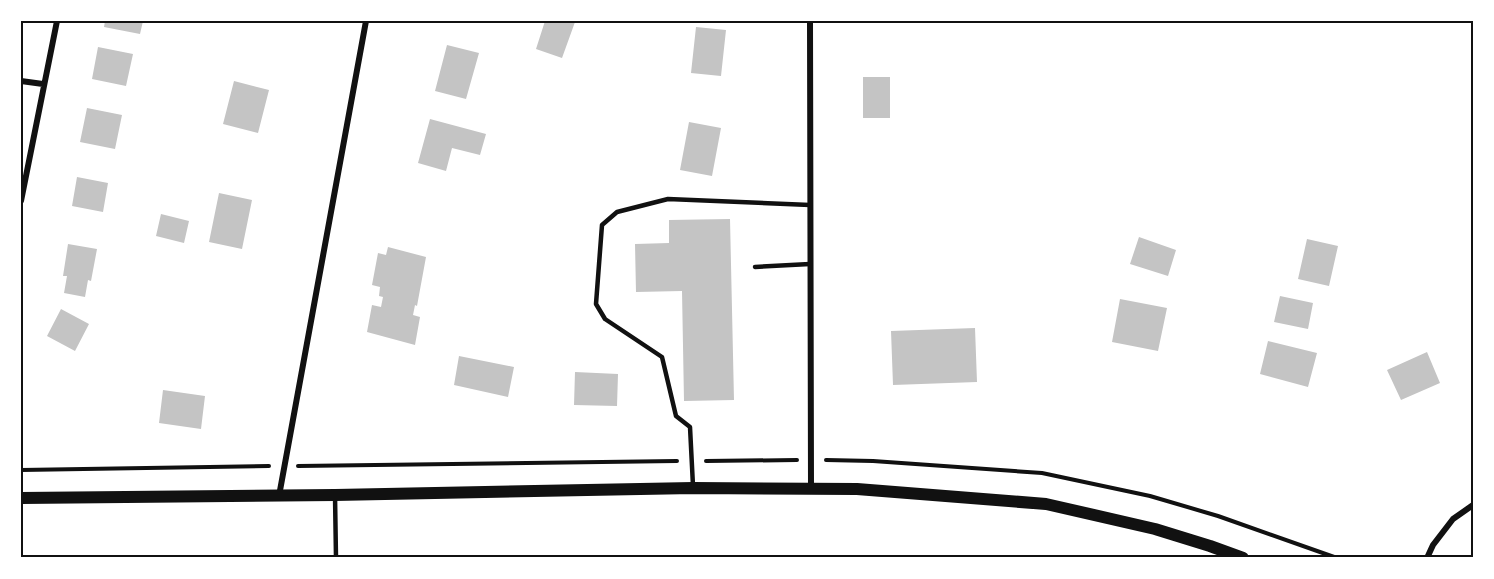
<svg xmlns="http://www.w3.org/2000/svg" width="1494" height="579" font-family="Cabin,sans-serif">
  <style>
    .building { fill: #c4c4c4 }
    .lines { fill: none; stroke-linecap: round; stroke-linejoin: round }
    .path { stroke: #111; stroke-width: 4 }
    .service { stroke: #111; stroke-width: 4.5 }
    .minor { stroke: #111; stroke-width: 6 }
    .secondary { stroke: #111; stroke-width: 12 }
    .neatline { fill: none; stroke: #111; stroke-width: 2 }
  </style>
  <rect width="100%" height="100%" fill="#fff"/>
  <path class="building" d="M 105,21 L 143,21 L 140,34 L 104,27 Z
    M 545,21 L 571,21 L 575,22 L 562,58 L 536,49 Z
    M 696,27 L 726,30 L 721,76 L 691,73 Z
    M 447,45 L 479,53 L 466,99 L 435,91 Z
    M 98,47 L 133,54 L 126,86 L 92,79 Z
    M 863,77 L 890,77 L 890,118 L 863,118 Z
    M 234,81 L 269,90 L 258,133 L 223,124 Z
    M 87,108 L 122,115 L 115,149 L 80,142 Z
    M 430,119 L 486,134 L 480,155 L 452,148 L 446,171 L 418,163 Z
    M 689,122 L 721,128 L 712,176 L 680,170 Z
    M 77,177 L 108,183 L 103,212 L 72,206 Z
    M 219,193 L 252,200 L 242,249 L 209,242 Z
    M 161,214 L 189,221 L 184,243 L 156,236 Z
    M 730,219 L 734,400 L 684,401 L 682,291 L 636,292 L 635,244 L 669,243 L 669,220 Z
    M 1139,237 L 1176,250 L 1168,276 L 1130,264 Z
    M 1307,239 L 1338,246 L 1329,286 L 1298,279 Z
    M 68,244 L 97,249 L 91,281 L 88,280 L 85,297 L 64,293 L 67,276 L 63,276 Z
    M 388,247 L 426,257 L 417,306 L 415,305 L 413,315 L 420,317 L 415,345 L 367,332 L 372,305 L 381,307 L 383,297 L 379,296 L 380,287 L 372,285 L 378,253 L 386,255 Z
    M 1280,296 L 1313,303 L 1308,329 L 1274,322 Z
    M 1120,299 L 1167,308 L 1158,351 L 1112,342 Z
    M 61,309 L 89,324 L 75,351 L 47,336 Z
    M 975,328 L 977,382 L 893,385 L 891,331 Z
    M 1268,341 L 1317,353 L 1308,387 L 1260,374 Z
    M 1427,352 L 1440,383 L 1401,400 L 1387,370 Z
    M 459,356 L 514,367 L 508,397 L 454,385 Z
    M 575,372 L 618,374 L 617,406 L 574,405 Z
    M 163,390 L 205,396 L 201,429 L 159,423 Z"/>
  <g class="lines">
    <path class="path" d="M 826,460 L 873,461 L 1042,473 L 1150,496 L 1218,516 L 1337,558
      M 706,461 L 797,460
      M 298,466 L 677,461
      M 21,470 L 269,466"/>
    <path class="service" d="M 755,267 L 810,264
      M 693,486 L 690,427 L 676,416 L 662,357 L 605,319 L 596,304 L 602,225 L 617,212 L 668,199 L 810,205
      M 335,495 L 336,558"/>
    <path class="minor" d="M 810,21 L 811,488
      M 21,81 L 43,84
      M 21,201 L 57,21
      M 279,496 L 366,21
      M 1427,558 L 1433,545 L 1453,519 L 1473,505"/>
    <path class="secondary" d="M 21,498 L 335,495 L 693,488 L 857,489 L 1046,504 L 1155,529 L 1210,546 L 1243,558"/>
  </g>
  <rect width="1494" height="579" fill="none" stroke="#ffffff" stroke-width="45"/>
  <rect x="22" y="22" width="1450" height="534" class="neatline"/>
</svg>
